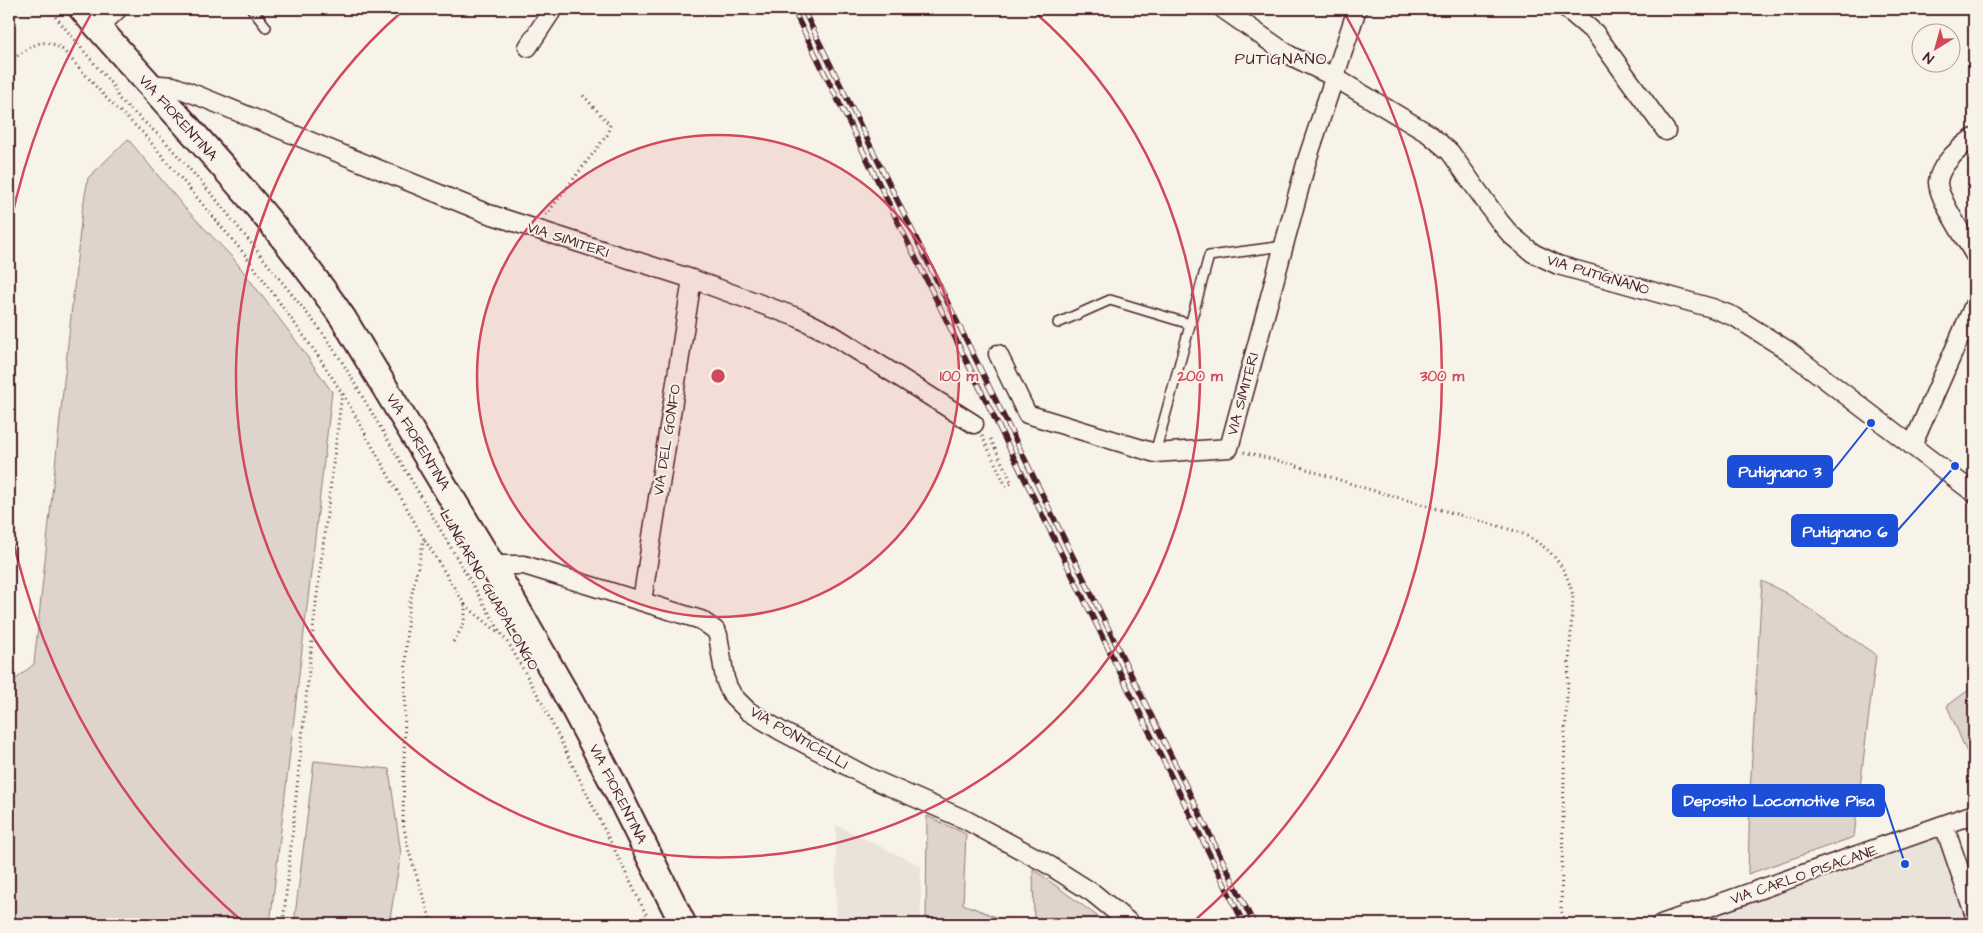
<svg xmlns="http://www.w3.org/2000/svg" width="1983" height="933" font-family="'Architects Daughter',sans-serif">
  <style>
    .built { fill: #eae3da }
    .green { fill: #ded4cc; stroke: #947a7c }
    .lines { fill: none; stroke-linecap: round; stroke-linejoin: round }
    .lane-casing { stroke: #4a1f2b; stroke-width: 12 }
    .street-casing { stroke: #4a1f2b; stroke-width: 21 }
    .secondary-casing { stroke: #4a1f2b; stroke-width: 29 }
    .path { stroke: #4a1f2b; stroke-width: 3; stroke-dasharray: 1 4; stroke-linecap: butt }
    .lane { stroke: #f7f3e8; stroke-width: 9 }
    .street { stroke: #f7f3e8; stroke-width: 18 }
    .secondary { stroke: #f7f3e8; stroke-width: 25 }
    .rail-casing { stroke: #4a1f2b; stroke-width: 5.5 }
    .rail { stroke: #f7f3e8; stroke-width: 4; stroke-dasharray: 11; stroke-linecap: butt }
    .ring { fill: none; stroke: #d1495b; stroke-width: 2.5 }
    .labels { text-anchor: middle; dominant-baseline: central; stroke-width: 4; stroke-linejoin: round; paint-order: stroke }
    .street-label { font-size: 15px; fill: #4a1f2b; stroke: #f7f3e8 }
    .neighbourhood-label { font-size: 16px; letter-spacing: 1px; fill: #4a1f2b; stroke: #f7f3e8 }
    .centre { fill: #d1495b; stroke: #f7f3e8; stroke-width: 2.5 }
    .ring-label { font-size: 15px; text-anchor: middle; font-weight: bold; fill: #d1495b; stroke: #f7f3e8; stroke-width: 4; stroke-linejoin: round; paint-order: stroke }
    .leader { fill: none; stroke: #1d4ed8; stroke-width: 2 }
    .callout-dot { fill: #1d4ed8; stroke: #f7f3e8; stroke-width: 2 }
    .callout { fill: #1d4ed8; stroke: #1d4ed8; stroke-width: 2 }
    .callout-label { font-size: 16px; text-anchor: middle; font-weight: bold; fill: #fff }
  </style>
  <rect width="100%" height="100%" fill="#f7f3e8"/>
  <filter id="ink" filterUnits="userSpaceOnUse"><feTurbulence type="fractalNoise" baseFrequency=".02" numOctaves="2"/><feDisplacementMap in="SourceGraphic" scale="10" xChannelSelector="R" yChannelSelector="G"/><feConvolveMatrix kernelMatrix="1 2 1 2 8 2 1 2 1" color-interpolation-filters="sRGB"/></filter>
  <g filter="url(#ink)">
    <path class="built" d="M 836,825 L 921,866 L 921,924 L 836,924 Z
      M 1940,836 L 1972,924 L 1690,924 Z"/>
    <path class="green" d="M 128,139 L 184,207 L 233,258 L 294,338 L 332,392 L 270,924 L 9,924 L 9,685 L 34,664 L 82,212 L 88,178 Z
      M 1762,581 L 1786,593 L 1876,655 L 1854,837 L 1748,874 L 1750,792 Z
      M 1974,686 L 1974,769 L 1947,706 Z
      M 314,761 L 389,769 L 401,854 L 389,924 L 294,924 Z
      M 927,816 L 966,834 L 963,904 L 1014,924 L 926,924 Z
      M 1033,869 L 1108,924 L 1034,924 Z"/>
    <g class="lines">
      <g class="lane-casing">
        <path id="lane" d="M 252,9 L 266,27
          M 1058,323 L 1110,300 L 1190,324
          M 1155,453 L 1209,256 L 1284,246"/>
      </g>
      <g class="street-casing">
        <path id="street" d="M 1223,9 L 1289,55 L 1334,77 L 1429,134 L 1450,152 L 1500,222 L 1511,235 L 1533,253 L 1558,265 L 1712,308 L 1735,317 L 1787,350 L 1974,493
          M 1567,9 L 1595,33 L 1666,131
          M 98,28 L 118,9
          M 528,47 L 553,9
          M 148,84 L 173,86 L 199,96 L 486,213 L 692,279 L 799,318 L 831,334 L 974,424
          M 1974,138 C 1966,142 1960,148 1953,155 C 1946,163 1939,171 1938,182 C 1937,197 1966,239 1974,254
          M 998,354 L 1027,414 L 1155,453 L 1229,448 L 1307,160 L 1357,9
          M 1912,446 L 1974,305
          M 492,565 L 524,565 L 701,620 L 715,630 L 718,635 L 725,679 L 728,687 L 733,696 L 748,711 L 781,731 L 868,777 L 966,820 L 1044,862 L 1093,893 L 1131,924
          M 642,601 L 692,279
          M 1944,825 L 1974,913
          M 1661,924 L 1974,814"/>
      </g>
      <g class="secondary-casing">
        <path id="secondary" d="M 82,9 C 170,110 267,207 343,318 L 492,565 L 571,703 L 611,779 L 683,924"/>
      </g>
      <path class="path" d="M 49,9 L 113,86 L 119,99 L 163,139 L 215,198 L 322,332 L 341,360 L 502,635 L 510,646 L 540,699 L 651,924
        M 9,62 C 28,49 41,33 63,50 L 110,102 L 142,132 L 246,256 L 319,357 L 342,393 L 315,611 L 283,924
        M 546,215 L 607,135 L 610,125 L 581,93
        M 343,394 L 424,539 L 408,611 L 406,644 L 403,823 L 409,852 L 432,924
        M 982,436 L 1006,486 L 1012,483 L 990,438
        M 1244,452 L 1291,464 L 1361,487 L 1519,532 C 1549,546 1565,563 1573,596 L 1565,733 L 1561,910 L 1566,924
        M 425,540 L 465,605 C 466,621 462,629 453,642
        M 465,605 L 499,633"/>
      <use href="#lane" class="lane"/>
      <use href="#street" class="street"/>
      <use href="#secondary" class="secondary"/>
      <g class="rail-casing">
        <path id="rail" d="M 793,9 L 1244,924
          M 803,9 L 1254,924"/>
      </g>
      <use href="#rail" class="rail"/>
    </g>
  </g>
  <circle cx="718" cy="376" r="241" fill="#d1495b" fill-opacity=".12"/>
  <g class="ring">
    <circle cx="718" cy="376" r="241"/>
    <path d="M1031 9A482 482 0 1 1 405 9"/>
    <path d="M243 922A724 724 0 0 1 10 527M10 225A724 724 0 0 1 91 14M1345 14A724 724 0 0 1 1193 922"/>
  </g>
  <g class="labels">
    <g class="street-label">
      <text transform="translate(178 118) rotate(48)">VIA FIORENTINA</text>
      <text transform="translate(568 240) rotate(18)">VIA SIMITERI</text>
      <text transform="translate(1598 275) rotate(17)">VIA PUTIGNANO</text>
      <text transform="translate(1243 394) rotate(-75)">VIA SIMITERI</text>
      <text transform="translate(667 440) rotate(-81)">VIA DEL GONFO</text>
      <text transform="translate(418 442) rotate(59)">VIA FIORENTINA</text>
      <text transform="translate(489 590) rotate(60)">LUNGARNO GUADALONGO</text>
      <text transform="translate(799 738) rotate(30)">VIA PONTICELLI</text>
      <text transform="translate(618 794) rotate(63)">VIA FIORENTINA</text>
      <text transform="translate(1804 875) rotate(-19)">VIA CARLO PISACANE</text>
    </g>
    <g class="neighbourhood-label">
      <text x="1281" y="59">PUTIGNANO</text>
    </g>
  </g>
  <circle cx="718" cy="376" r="8" class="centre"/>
  <g class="ring-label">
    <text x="959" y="381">100 m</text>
    <text x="1200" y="381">200 m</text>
    <text x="1442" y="381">300 m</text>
  </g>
  <path class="leader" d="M1871 423L1832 472M1955 466L1897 531M1905 864L1884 800"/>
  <g class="callout-dot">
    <circle cx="1871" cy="423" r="5"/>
    <circle cx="1955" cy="466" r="5"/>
    <circle cx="1905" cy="864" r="5"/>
  </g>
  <g class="callout">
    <rect x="1728" y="456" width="104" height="31" rx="5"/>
    <rect x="1792" y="515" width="105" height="31" rx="5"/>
    <rect x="1673" y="785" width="211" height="31" rx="5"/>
  </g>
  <g class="callout-label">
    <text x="1780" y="477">Putignano 3</text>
    <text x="1845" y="537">Putignano 6</text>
    <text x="1779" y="806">Deposito Locomotive Pisa</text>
  </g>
  <rect width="1983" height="933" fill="none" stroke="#f7f3e8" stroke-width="30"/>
  <rect x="15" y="15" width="1953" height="903" fill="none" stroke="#4a1f2b" stroke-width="2" filter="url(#ink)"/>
  <g transform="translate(1936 48) rotate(217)"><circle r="24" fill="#f7f3e8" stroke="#b29e9c"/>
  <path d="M0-4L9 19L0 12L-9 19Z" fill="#d1495b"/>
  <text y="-8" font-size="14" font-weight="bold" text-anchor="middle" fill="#4a1f2b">N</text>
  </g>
</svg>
